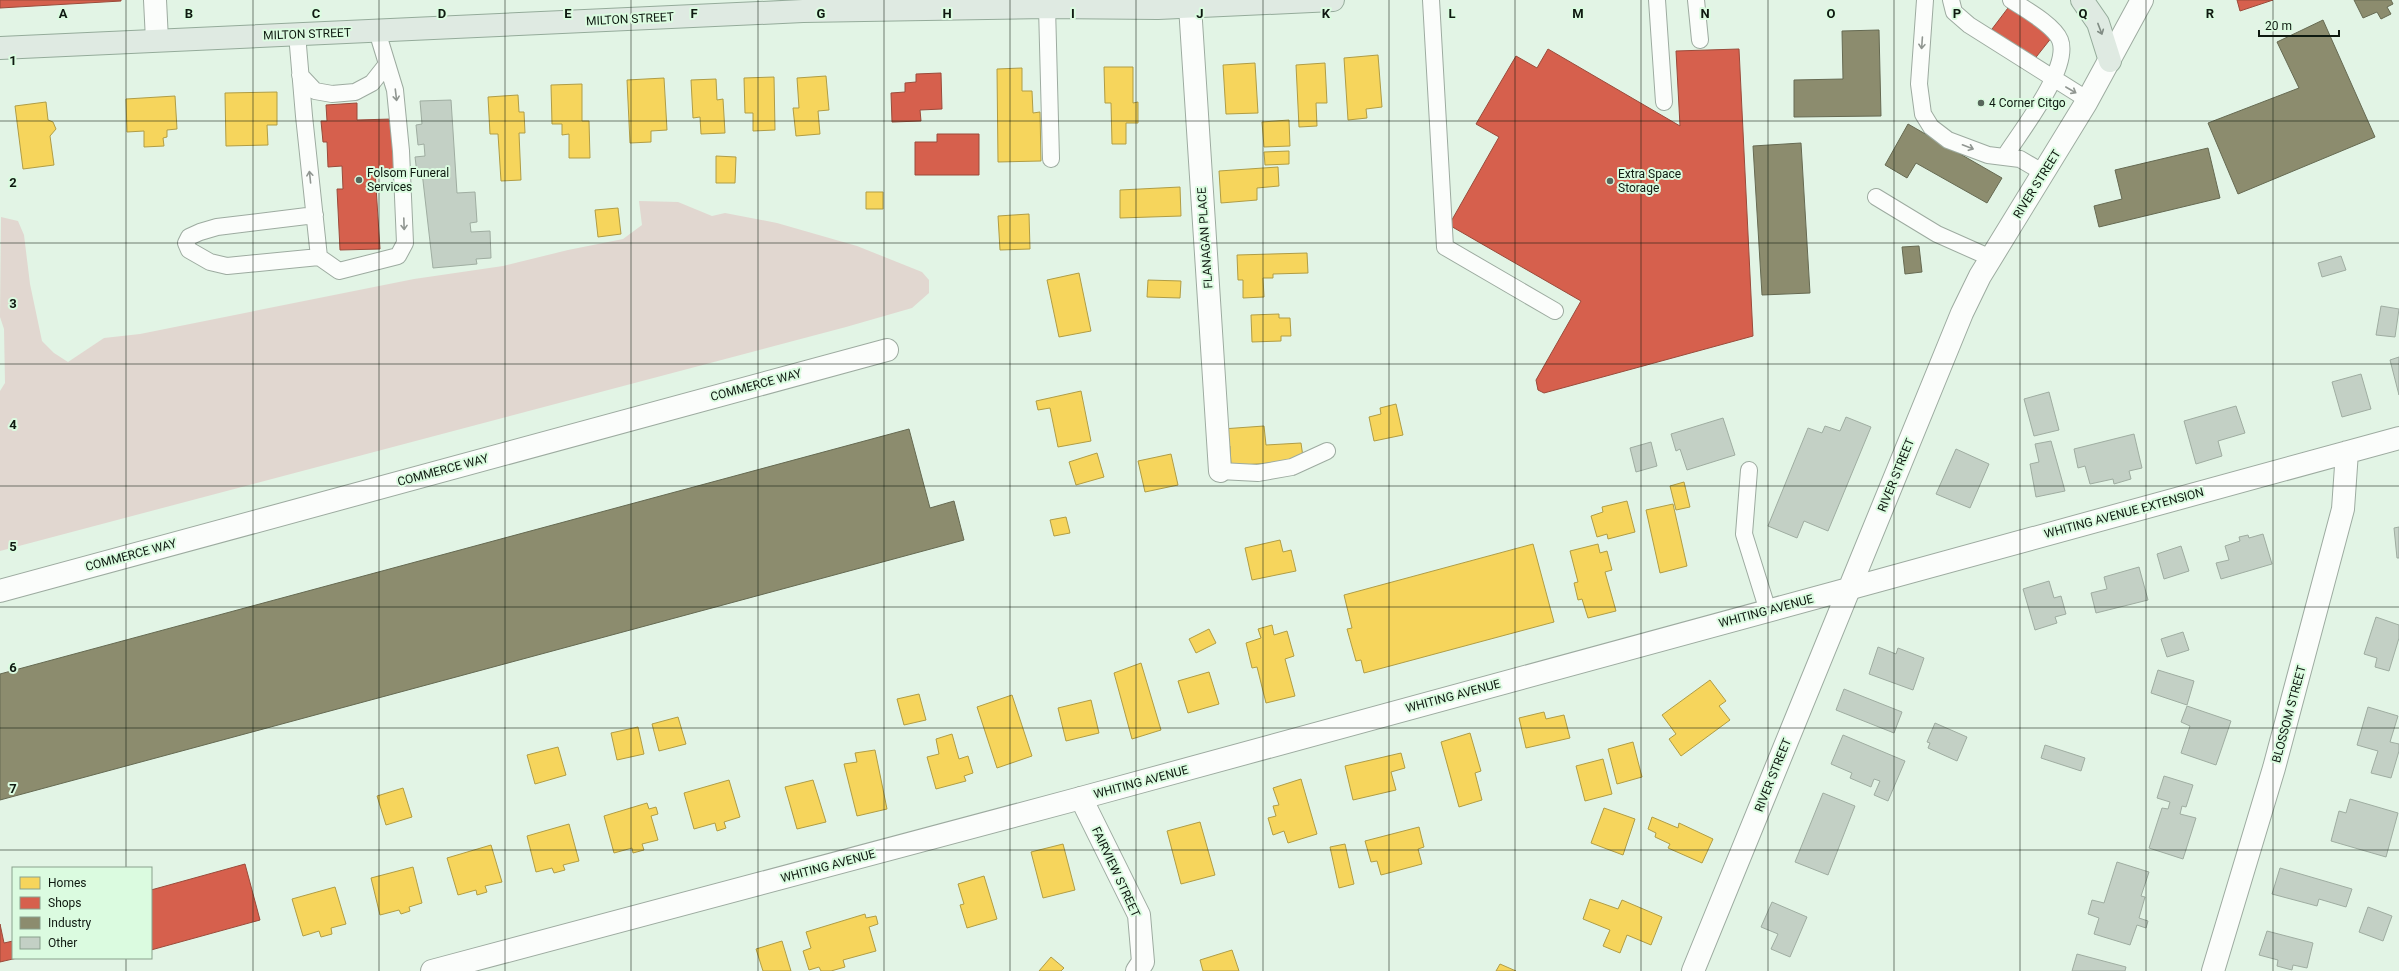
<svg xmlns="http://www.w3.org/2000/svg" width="2399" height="971" font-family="Roboto,sans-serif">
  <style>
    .green { fill: #e1d7d0 }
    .homes { fill: #f6d55c; stroke: #b09d45 }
    .shops { fill: #d6604d; stroke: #9a4b3b }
    .industry { fill: #8c8c6e; stroke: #666a52 }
    .building { fill: #c3d0c5; stroke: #9fada1 }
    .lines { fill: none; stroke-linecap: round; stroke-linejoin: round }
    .lane-casing { stroke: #9daba0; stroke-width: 18 }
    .street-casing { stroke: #9daba0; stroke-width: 24 }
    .secondary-casing { stroke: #9daba0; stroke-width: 24 }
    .primary-casing { stroke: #94ab9a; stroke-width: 24 }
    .lane { stroke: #fbfdfb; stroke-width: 16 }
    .street { stroke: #fbfdfb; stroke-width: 22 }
    .secondary { stroke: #fbfdfb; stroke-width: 22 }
    .primary { stroke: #dfeae2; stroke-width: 22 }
    .oneway { stroke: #818c84 }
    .oneway2 { stroke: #909691 }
    .grid { fill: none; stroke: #0e1910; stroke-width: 1; stroke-opacity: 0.55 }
    .poi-dot { fill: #58665b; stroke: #dbfbe0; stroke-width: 1.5 }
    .labels { text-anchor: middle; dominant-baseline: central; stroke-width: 4; stroke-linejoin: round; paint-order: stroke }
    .street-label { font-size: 12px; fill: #0e1910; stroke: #dbfbe0 }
    .poi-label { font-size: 12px; fill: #0e1910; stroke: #dbfbe0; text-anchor: start }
    .grid-label { font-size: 13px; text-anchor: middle; font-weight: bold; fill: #0e1910; stroke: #dbfbe0; stroke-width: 4; stroke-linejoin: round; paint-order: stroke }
  </style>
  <rect width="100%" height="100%" fill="#e2f4e5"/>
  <path class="green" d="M 639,201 L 678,202 L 712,216 L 725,213 L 777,223 L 857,246 L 922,272 L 929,280 L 929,293 L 912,308 L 846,327 L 0,551 L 0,391 L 5,383 L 4,329 L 0,317 L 1,217 L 18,221 L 24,235 L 30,284 L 42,341 L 54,353 L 68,362 L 104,338 L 140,334 L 414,279 L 503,266 L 568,250 L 623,239 L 642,225 Z"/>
  <path class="homes" d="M 1378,55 L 1382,107 L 1366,109 L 1367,118 L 1348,120 L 1344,58 Z
    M 1255,63 L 1258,113 L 1226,114 L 1223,65 Z
    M 1325,63 L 1327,103 L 1316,103 L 1317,126 L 1299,127 L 1296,65 Z
    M 1104,67 L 1133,67 L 1133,103 L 1138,102 L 1138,123 L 1126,123 L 1126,144 L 1112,144 L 1111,103 L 1105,103 Z
    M 1022,68 L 1022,91 L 1032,91 L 1033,113 L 1040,112 L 1041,161 L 998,162 L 997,69 Z
    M 826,76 L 829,110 L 818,111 L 820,134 L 796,136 L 793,108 L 799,108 L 797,78 Z
    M 774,77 L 775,130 L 753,131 L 753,113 L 745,113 L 744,78 Z
    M 664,78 L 667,130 L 651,131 L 651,142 L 630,143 L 627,80 Z
    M 716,79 L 717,100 L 723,99 L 725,133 L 701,134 L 700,117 L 693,118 L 691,80 Z
    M 582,84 L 582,121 L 589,121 L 590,158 L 569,158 L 569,134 L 562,135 L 562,124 L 552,124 L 551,85 Z
    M 277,92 L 277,125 L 267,125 L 268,145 L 226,146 L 225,93 Z
    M 518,95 L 519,112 L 524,112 L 525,133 L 519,133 L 521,180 L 501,181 L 498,134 L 490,134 L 488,97 Z
    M 175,96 L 177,129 L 167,130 L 167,137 L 163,138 L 164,146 L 144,147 L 144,131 L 127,132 L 126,99 Z
    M 46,102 L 48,120 L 53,122 L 56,129 L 50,136 L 54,165 L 23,169 L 15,106 Z
    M 1289,120 L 1290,146 L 1264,147 L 1262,122 Z
    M 1289,151 L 1289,164 L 1265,165 L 1264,152 Z
    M 716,156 L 736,157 L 735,183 L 716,183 Z
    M 1278,167 L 1279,186 L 1257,188 L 1257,200 L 1221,203 L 1219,171 Z
    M 1180,187 L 1181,216 L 1120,218 L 1120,190 Z
    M 866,192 L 883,192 L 883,209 L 866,209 Z
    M 618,208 L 621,234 L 598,237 L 595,210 Z
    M 1029,214 L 1030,249 L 1000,250 L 998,216 Z
    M 1307,253 L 1308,273 L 1273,274 L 1273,278 L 1263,278 L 1264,297 L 1243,298 L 1243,280 L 1238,280 L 1237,255 Z
    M 1079,273 L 1091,331 L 1059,337 L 1047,280 Z
    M 1148,280 L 1181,281 L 1180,298 L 1147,297 Z
    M 1279,314 L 1279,318 L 1290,318 L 1291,336 L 1281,336 L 1281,341 L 1252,342 L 1251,315 Z
    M 1081,391 L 1091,441 L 1058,447 L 1050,408 L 1038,410 L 1036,401 Z
    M 1396,404 L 1403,435 L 1374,441 L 1369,417 L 1381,414 L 1380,408 Z
    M 1264,426 L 1266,445 L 1301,443 L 1303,457 L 1295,457 L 1295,461 L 1231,466 L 1230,446 L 1223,447 L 1222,429 Z
    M 1097,453 L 1104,477 L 1076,485 L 1069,462 Z
    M 1171,454 L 1178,485 L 1145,492 L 1138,461 Z
    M 1684,482 L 1690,507 L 1676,510 L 1670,486 Z
    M 1627,501 L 1635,532 L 1608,539 L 1607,534 L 1597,537 L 1591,516 L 1603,512 L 1602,507 Z
    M 1673,504 L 1687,566 L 1660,573 L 1646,510 Z
    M 1066,517 L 1070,533 L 1054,536 L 1050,520 Z
    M 1280,540 L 1283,552 L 1291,550 L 1296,571 L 1252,580 L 1245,548 Z
    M 1533,544 L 1554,622 L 1364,673 L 1361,660 L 1356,661 L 1347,629 L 1352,628 L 1344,595 Z
    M 1598,544 L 1600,553 L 1607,551 L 1612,570 L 1605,572 L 1616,611 L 1588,618 L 1582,599 L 1578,600 L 1574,583 L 1578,582 L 1570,551 Z
    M 1272,625 L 1274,635 L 1287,631 L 1294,656 L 1285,659 L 1295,696 L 1266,703 L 1257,667 L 1252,668 L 1246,643 L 1261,638 L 1258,629 Z
    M 1209,629 L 1216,643 L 1196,653 L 1189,639 Z
    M 1141,663 L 1161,730 L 1132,739 L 1114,673 Z
    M 1209,672 L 1219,704 L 1188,713 L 1178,681 Z
    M 1710,680 L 1726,701 L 1719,706 L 1730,720 L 1681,756 L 1669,739 L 1676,734 L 1662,715 Z
    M 919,694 L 926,720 L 904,725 L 897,699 Z
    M 1012,695 L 1032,756 L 997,768 L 977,707 Z
    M 1091,700 L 1099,733 L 1066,741 L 1058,708 Z
    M 1544,712 L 1546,719 L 1564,715 L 1570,738 L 1526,748 L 1519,718 Z
    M 678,717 L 686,744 L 659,751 L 652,724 Z
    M 638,727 L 644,754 L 617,760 L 611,733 Z
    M 1470,733 L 1481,771 L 1475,773 L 1482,800 L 1459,807 L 1441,742 Z
    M 952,734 L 959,759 L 968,756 L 973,773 L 964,776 L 966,781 L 936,789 L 927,757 L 939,754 L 936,739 Z
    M 1633,742 L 1642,777 L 1617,784 L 1608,749 Z
    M 558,747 L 566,775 L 535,784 L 527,755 Z
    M 875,750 L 887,809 L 857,816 L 844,764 L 857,762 L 855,753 Z
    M 1401,753 L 1405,768 L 1391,772 L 1396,790 L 1353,800 L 1345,766 Z
    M 1603,759 L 1612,794 L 1585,801 L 1576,766 Z
    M 1301,779 L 1317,834 L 1288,843 L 1284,831 L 1273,835 L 1268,818 L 1276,816 L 1273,806 L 1279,805 L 1273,788 Z
    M 729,780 L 740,817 L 724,822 L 726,828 L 717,831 L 715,823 L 694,829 L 684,793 Z
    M 813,780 L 826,822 L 797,829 L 785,787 Z
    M 403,788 L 412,817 L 386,825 L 377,796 Z
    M 647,803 L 649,809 L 656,807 L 658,814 L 651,816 L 658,840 L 642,844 L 644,850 L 633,853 L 632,848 L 614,853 L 604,816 Z
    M 1604,808 L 1635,819 L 1623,855 L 1591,843 Z
    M 1652,817 L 1678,828 L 1679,823 L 1713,839 L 1702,863 L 1668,848 L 1670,844 L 1655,837 L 1656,833 L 1648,829 Z
    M 1200,822 L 1215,875 L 1181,884 L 1167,831 Z
    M 569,824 L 579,861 L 563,865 L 565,870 L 554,873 L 552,868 L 536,872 L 527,836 Z
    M 1419,827 L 1424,847 L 1418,849 L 1422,864 L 1381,875 L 1377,861 L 1371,862 L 1365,841 Z
    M 1063,844 L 1075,890 L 1043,898 L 1031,852 Z
    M 1345,844 L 1354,884 L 1339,888 L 1330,847 Z
    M 491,845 L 502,882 L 485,886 L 487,892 L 477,895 L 476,890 L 458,895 L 447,858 Z
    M 413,867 L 422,903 L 409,907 L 410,911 L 401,914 L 399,910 L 380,915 L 371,878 Z
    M 984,876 L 997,919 L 967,928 L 960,905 L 964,904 L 958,884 Z
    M 335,887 L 346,924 L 331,928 L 332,934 L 321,937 L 319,931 L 303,936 L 292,899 Z
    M 1590,899 L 1618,909 L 1622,900 L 1662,917 L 1651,945 L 1627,935 L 1620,953 L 1603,946 L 1610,930 L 1583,919 Z
    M 865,914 L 866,918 L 876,916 L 878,924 L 869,927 L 876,951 L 843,960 L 845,967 L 831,971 L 821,971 L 819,967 L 809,970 L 803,951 L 811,948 L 806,932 Z
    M 782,941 L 791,971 L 763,971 L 756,949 Z
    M 1232,950 L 1239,971 L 1203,971 L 1200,960 Z
    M 1051,957 L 1064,968 L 1061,971 L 1039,971 Z
    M 1500,964 L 1516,971 L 1496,971 Z"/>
  <path class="shops" d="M 0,0 L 121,0 L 121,1 L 0,8 Z
    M 2237,0 L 2273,0 L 2240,11 Z
    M 2011,4 L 2052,37 L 2033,61 L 1992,29 Z
    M 1548,49 L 1680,126 L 1676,51 L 1739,49 L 1753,336 L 1544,393 L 1538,390 L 1536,380 L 1581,301 L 1449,225 L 1499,137 L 1476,124 L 1516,56 L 1537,68 Z
    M 941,73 L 942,109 L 920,110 L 921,121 L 892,122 L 891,93 L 905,92 L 905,83 L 916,82 L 916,74 Z
    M 357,103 L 357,120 L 392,119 L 395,170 L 375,171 L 380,249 L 340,250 L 337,189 L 343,189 L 342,166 L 328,167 L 327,142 L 323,142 L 321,121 L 327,121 L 326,105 Z
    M 937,134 L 979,134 L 979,175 L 915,175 L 915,142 L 937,142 Z
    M 245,864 L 260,920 L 151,950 L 151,890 Z
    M 0,924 L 4,943 L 13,941 L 13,958 L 17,958 L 0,962 Z"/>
  <path class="industry" d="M 2354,0 L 2391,0 L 2393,4 L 2387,7 L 2391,14 L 2381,19 L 2377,12 L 2363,18 Z
    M 2323,20 L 2375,137 L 2238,194 L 2208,123 L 2299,88 L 2277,42 Z
    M 1879,30 L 1881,116 L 1794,117 L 1794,80 L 1843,79 L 1842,31 Z
    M 1908,124 L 2002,178 L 1987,203 L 1916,163 L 1907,178 L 1885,165 Z
    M 1801,143 L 1810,293 L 1762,295 L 1753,146 Z
    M 2208,148 L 2220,198 L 2099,227 L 2094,206 L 2122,199 L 2115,170 Z
    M 1919,246 L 1922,272 L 1905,274 L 1902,247 Z
    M 909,429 L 930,508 L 954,501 L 964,540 L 0,800 L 0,674 Z"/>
  <path class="building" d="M 451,100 L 457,193 L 475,192 L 477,222 L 470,223 L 471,232 L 490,231 L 491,258 L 476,259 L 477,264 L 433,268 L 422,172 L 417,173 L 415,157 L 425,156 L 424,144 L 418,145 L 416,125 L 422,124 L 420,101 Z
    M 2341,256 L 2346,270 L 2322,277 L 2318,263 Z
    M 2381,306 L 2399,309 L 2395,337 L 2376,335 Z
    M 2399,357 L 2399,395 L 2390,360 Z
    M 2361,374 L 2371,409 L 2342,417 L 2332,382 Z
    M 2049,392 L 2059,430 L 2034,436 L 2024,399 Z
    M 2236,406 L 2245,433 L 2218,441 L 2222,456 L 2196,464 L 2184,421 Z
    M 1846,417 L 1871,427 L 1828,531 L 1804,521 L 1797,538 L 1768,526 L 1808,428 L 1822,433 L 1825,426 L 1840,431 Z
    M 1723,418 L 1735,455 L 1687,470 L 1680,449 L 1676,451 L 1671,434 Z
    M 2134,434 L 2142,468 L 2129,471 L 2131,479 L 2114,484 L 2113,479 L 2090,484 L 2085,466 L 2078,468 L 2074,449 Z
    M 2051,441 L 2065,491 L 2036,497 L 2030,464 L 2039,462 L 2035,444 Z
    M 1651,442 L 1657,466 L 1636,472 L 1630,448 Z
    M 1956,449 L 1989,464 L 1970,508 L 1936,494 Z
    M 2399,527 L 2399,558 L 2397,558 L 2394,528 Z
    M 2263,534 L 2272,564 L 2221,579 L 2216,563 L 2229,560 L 2225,546 L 2240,541 L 2239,537 L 2248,535 L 2249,538 Z
    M 2181,546 L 2189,571 L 2164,579 L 2157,554 Z
    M 2139,567 L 2148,600 L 2096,613 L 2091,593 L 2107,589 L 2104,577 Z
    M 2049,581 L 2054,598 L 2061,596 L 2066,614 L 2055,617 L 2057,623 L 2035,630 L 2023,589 Z
    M 2376,617 L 2399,625 L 2399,638 L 2389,671 L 2375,667 L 2377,658 L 2364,654 Z
    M 2183,632 L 2189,650 L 2167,657 L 2161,639 Z
    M 1878,647 L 1896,654 L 1898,648 L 1924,658 L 1913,690 L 1869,674 Z
    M 2158,670 L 2194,681 L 2187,705 L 2151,693 Z
    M 1844,689 L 1902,712 L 1894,733 L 1836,710 Z
    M 2187,706 L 2231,721 L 2216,765 L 2181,753 L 2190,726 L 2181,722 Z
    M 2368,707 L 2398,716 L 2390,742 L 2399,744 L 2399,751 L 2391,778 L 2371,773 L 2378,751 L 2357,745 Z
    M 1935,723 L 1967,737 L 1957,761 L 1928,748 L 1930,743 L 1927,742 Z
    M 1843,735 L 1905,761 L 1888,801 L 1874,795 L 1880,781 L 1874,779 L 1871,787 L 1850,778 L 1852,773 L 1831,764 Z
    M 2045,745 L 2085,758 L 2081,771 L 2041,758 Z
    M 2164,776 L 2193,785 L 2186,807 L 2182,806 L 2180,814 L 2196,818 L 2183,859 L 2149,848 L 2162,808 L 2168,809 L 2170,802 L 2157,798 Z
    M 1823,793 L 1855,806 L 1828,875 L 1795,862 Z
    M 2350,799 L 2398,813 L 2386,857 L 2331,841 L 2339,811 L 2346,813 Z
    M 2117,862 L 2149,872 L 2141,896 L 2145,897 L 2139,918 L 2148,921 L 2146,928 L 2137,925 L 2130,945 L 2094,934 L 2099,918 L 2088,914 L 2092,900 L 2104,903 Z
    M 2280,868 L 2352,889 L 2346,907 L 2319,899 L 2317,906 L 2272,894 Z
    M 1772,902 L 1807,917 L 1790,957 L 1771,949 L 1778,934 L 1761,927 Z
    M 2368,907 L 2392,916 L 2383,941 L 2359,932 Z
    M 2267,931 L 2313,943 L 2307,968 L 2293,965 L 2292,970 L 2277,966 L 2278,960 L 2259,955 Z
    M 2077,954 L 2126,967 L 2125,971 L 2072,971 Z"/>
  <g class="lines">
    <g class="lane-casing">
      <path id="lane" d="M 1431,0 L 1445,247 L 1555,311
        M 1657,0 L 1664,102
        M 1696,0 L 1700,40
        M 1925,0 L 1919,84 L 1923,114 L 1931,127 L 1948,140 L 1988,155 L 2020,159 L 2044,173
        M 1951,0 L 1954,12 L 1969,25 L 2088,100
        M 1047,7 L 1051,159
        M 297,34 L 304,116 L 319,257
        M 300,75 L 315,91 L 332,94 L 355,92 L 372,83 L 387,64
        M 2005,156 C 2020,132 2071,68 2060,40 C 2054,25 2025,9 2011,0
        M 1876,197 L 1937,234 L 1991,258
        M 315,215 L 217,227 L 200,232 L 189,237 L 186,243 L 189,250 L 210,262 L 227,266 L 319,257 L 339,271 L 398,256 L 405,243 L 401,151 L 395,90 L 377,31
        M 1749,470 L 1744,534 L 1768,611
        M 1220,471 L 1258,473 L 1292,467 L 1327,451"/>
    </g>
    <g class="street-casing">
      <path id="street" d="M 155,0 L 157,40
        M 1190,6 L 1220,471
        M 1848,589 L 2399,438
        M 0,591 L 887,350
        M 1081,798 L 1139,915 L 1143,962 L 1137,971
        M 2213,971 L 2274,768 L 2343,509 L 2347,452"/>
    </g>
    <g class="secondary-casing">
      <path id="secondary" d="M 432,971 L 1081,798 L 1848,589
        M 1693,971 L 1962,313 L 1980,276 L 2086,103 L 2142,0"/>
    </g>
    <g class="primary-casing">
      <path id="primary" d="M 2082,0 L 2098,23 L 2110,61
        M 0,48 L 803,11 L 1047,7 L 1158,8 L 1333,0"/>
    </g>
    <use href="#lane" class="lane"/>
    <use href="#street" class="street"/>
    <use href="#secondary" class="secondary"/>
    <use href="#primary" class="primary"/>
  </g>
  <defs><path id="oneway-shaft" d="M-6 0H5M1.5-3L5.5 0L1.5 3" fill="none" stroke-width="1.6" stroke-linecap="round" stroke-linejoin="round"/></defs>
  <use class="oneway" href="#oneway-shaft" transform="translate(2100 29) rotate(69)"/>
  <g class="oneway2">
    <use href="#oneway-shaft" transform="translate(1922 43) rotate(94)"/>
    <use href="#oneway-shaft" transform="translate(2071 90) rotate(30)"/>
    <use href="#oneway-shaft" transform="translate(396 95) rotate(83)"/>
    <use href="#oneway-shaft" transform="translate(1968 147) rotate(21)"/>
    <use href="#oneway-shaft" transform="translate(310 177) rotate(-96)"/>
    <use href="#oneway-shaft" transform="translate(404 224) rotate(88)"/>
  </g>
  <path class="grid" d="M 126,0 L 126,868M 253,0 L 253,971M 379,0 L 379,971M 505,0 L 505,971M 631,0 L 631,971M 758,0 L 758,971M 884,0 L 884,971M 1010,0 L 1010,971M 1136,0 L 1136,971M 1263,0 L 1263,971M 1389,0 L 1389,971M 1515,0 L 1515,971M 1641,0 L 1641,971M 1768,0 L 1768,971M 1894,0 L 1894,971M 2020,0 L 2020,971M 2146,0 L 2146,971M 2273,0 L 2273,971M 0,121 L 2399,121M 0,243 L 2399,243M 0,364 L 2399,364M 0,486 L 2399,486M 0,607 L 2399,607M 0,728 L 2399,728M 0,850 L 2399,850M 126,958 L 126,971"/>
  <g class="poi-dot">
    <circle cx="1981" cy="103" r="4"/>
    <circle cx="359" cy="180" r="4"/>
    <circle cx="1610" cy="181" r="4"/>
  </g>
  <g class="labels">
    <g class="street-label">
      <text transform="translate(630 19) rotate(-3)">MILTON STREET</text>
      <text transform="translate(307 34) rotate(-2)">MILTON STREET</text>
      <text transform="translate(2037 184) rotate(-58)">RIVER STREET</text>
      <text transform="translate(1205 238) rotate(-94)">FLANAGAN PLACE</text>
      <text transform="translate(756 385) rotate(-15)">COMMERCE WAY</text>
      <text transform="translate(443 470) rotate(-15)">COMMERCE WAY</text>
      <text transform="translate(1896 475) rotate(-68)">RIVER STREET</text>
      <text transform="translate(2124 513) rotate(-15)">WHITING AVENUE EXTENSION</text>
      <text transform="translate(131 555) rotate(-15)">COMMERCE WAY</text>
      <text transform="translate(1766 611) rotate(-15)">WHITING AVENUE</text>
      <text transform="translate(1453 696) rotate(-15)">WHITING AVENUE</text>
      <text transform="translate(2289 714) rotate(-75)">BLOSSOM STREET</text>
      <text transform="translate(1773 775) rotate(-68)">RIVER STREET</text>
      <text transform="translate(1141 782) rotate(-15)">WHITING AVENUE</text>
      <text transform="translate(828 866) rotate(-15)">WHITING AVENUE</text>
      <text transform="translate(1116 872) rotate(65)">FAIRVIEW STREET</text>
    </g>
    <g class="poi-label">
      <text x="1989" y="103">4 Corner Citgo</text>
      <text x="367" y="173">Folsom Funeral<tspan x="367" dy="14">Services</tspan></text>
      <text x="1618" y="174">Extra Space<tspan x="1618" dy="14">Storage</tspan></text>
    </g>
  </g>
  <g class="grid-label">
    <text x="63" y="18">A</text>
    <text x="189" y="18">B</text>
    <text x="316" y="18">C</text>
    <text x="442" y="18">D</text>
    <text x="568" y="18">E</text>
    <text x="694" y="18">F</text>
    <text x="821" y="18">G</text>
    <text x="947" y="18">H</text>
    <text x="1073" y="18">I</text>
    <text x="1200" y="18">J</text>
    <text x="1326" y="18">K</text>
    <text x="1452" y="18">L</text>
    <text x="1578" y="18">M</text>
    <text x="1705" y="18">N</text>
    <text x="1831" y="18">O</text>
    <text x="1957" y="18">P</text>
    <text x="2083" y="18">Q</text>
    <text x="2210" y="18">R</text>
    <text x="13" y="65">1</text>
    <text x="13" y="187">2</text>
    <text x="13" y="308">3</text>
    <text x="13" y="429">4</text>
    <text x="13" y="551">5</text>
    <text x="13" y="672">6</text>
    <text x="13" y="793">7</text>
  </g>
  <rect x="12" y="867" width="140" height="92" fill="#dbfbe0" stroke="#89a18d"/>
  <rect x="20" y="877" width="20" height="12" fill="#f6d55c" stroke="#89a18d"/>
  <text x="48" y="887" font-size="12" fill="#0e1910">Homes</text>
  <rect x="20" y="897" width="20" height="12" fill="#d6604d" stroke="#89a18d"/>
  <text x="48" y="907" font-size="12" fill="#0e1910">Shops</text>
  <rect x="20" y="917" width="20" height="12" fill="#8c8c6e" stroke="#89a18d"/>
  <text x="48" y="927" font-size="12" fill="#0e1910">Industry</text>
  <rect x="20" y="937" width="20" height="12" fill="#c3d0c5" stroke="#89a18d"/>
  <text x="48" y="947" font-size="12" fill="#0e1910">Other</text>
  <path d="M2259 30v6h80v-6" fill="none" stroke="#0e1910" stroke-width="2"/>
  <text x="2265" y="30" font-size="12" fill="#0e1910" stroke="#dbfbe0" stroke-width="3" paint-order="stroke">20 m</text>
</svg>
